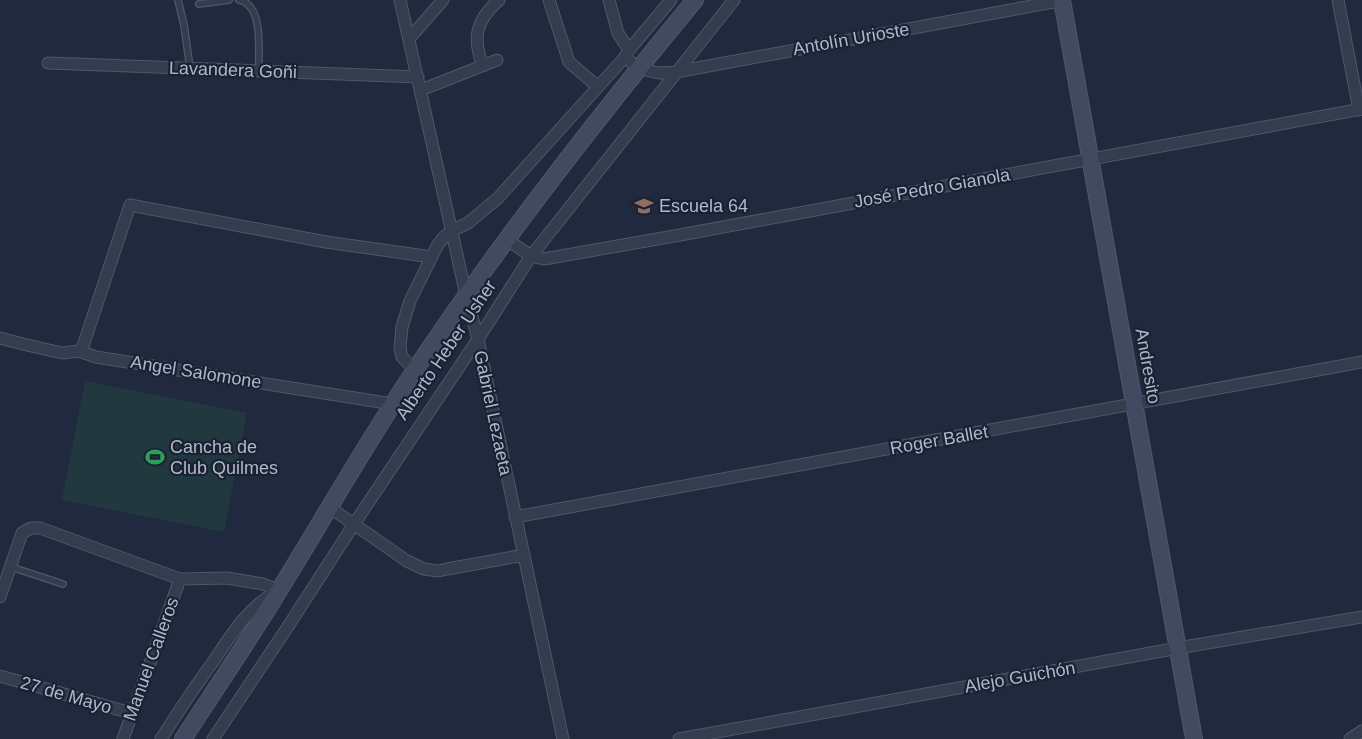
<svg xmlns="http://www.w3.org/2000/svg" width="1362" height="739" font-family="Helvetica,sans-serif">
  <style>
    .green { fill: #22383f }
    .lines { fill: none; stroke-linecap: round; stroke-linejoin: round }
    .lane-casing { stroke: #505769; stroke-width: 8 }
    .street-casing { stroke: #505769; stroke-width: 13 }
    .secondary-casing { stroke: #505769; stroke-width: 18 }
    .lane { stroke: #353c4e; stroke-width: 5.5 }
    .street { stroke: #353c4e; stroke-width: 11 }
    .secondary { stroke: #424a61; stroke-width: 16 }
    .labels { text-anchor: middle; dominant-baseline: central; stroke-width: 4.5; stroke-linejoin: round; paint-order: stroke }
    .street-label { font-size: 18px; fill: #b0b7c9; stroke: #1a2133 }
    .poi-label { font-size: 18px; fill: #b0b7c9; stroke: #1a2133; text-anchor: start }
  </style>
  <rect width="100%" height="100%" fill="#20293e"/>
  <path class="green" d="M 85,381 L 247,413 L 224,532 L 62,500 Z"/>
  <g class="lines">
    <g class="lane-casing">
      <path id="lane" d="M 178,0 L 184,25 L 190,68
        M 239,0 C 241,1 244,1 246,3 C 263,14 258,53 259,71
        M 199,4 L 229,0
        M 11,567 L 63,584"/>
    </g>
    <g class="street-casing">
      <path id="street" d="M 400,0 L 466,295 L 478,339 L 563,739
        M 549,0 L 569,62 L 598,87
        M 609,0 L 618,33 L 629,50
        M 1338,0 L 1359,110
        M 409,39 L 443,0
        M 625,57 L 638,68 L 659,73 L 676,72 L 1064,0
        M 48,63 L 418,77
        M 483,66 C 472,38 476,20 499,0
        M 421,90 L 497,60
        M 506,239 L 531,256 L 544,259 L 680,235 L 1362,109
        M 0,338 L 27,345 L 62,353 L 79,351 L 96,357 L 393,404
        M 81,352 L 130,205 L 326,242 L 432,257
        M 415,370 L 402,357 L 400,348 L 402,327 L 410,301 L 437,246 L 443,238 L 451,231 L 468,223 L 498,198 L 625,57 L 629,50 L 671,0
        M 329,507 L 407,561 L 424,569 L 438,571 L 447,569 L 524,555
        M 515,517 L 1362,362
        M 0,597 L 22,533 L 31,528 L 40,528 L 180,579 L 227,578 L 263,584 L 278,590
        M 0,676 L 131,713
        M 123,739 L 180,579
        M 161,739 C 178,712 196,685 215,659 C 233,632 248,608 277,591
        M 213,739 L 287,628 L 354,524 L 478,339 L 531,256 L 734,0
        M 679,739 L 1178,648 L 1362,617
        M 1350,739 L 1362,731"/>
    </g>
    <g class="secondary-casing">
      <path id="secondary" d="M 1062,0 L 1194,739
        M 183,739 C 211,696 240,653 267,610 C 317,530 364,446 417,367 C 502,240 597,118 695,0"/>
    </g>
    <use href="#lane" class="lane"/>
    <use href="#street" class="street"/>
    <use href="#secondary" class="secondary"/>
  </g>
  <defs>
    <g id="school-bare" transform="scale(1.5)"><path d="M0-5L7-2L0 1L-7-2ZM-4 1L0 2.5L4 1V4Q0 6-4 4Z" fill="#8d6e63" stroke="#1a2133" stroke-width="2.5" paint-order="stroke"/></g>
    <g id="stadium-bare" transform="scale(1.5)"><path d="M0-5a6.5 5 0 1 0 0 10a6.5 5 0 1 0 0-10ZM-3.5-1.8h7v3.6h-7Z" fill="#2e9e5b" stroke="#1a2133" stroke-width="2.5" paint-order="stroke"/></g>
  </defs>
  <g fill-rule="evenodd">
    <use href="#school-bare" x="644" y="206"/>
    <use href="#stadium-bare" x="155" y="457"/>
  </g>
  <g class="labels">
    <g class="street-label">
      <text transform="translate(851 39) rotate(-10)">Antolín Urioste</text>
      <text transform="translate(233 70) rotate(2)">Lavandera Goñi</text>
      <text transform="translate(932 188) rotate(-10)">José Pedro Gianola</text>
      <text transform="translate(446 350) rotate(-56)">Alberto Heber Usher</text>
      <text transform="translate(1148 366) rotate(80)">Andresito</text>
      <text transform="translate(196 372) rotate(9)">Angel Salomone</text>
      <text transform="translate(493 413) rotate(78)">Gabriel Lezaeta</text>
      <text transform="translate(939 440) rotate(-10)">Roger Ballet</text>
      <text transform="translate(151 659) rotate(-70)">Manuel Calleros</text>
      <text transform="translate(1020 677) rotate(-10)">Alejo Guichón</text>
      <text transform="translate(66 695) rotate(16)">27 de Mayo</text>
    </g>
    <g class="poi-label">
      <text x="659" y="206">Escuela 64</text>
      <text x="170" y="447">Cancha de<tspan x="170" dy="21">Club Quilmes</tspan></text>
    </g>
  </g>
</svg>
